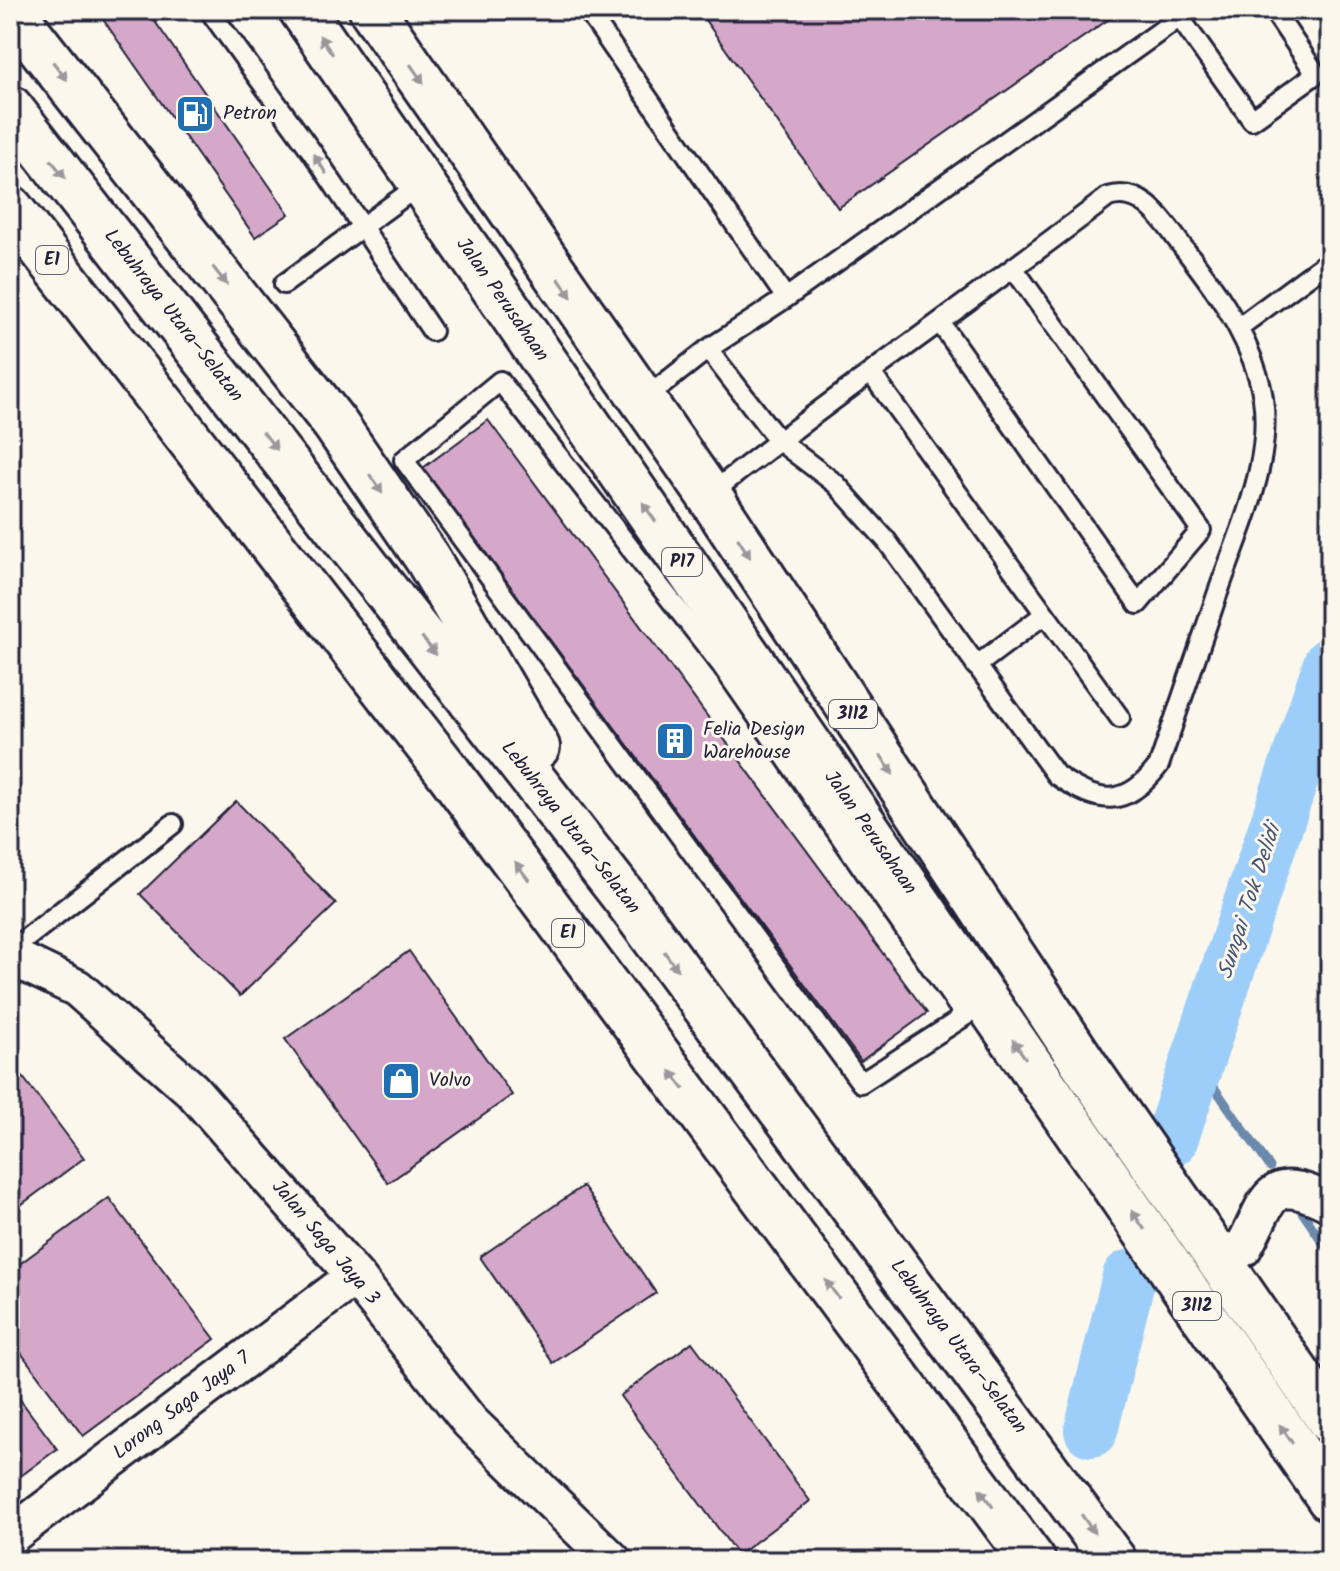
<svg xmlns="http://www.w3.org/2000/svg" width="1340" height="1571" viewBox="0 0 1340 1571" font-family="Kalam,sans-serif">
<rect width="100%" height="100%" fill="#fbf7ec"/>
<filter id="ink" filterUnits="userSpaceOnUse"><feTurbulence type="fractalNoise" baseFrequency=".0125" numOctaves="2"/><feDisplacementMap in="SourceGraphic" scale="16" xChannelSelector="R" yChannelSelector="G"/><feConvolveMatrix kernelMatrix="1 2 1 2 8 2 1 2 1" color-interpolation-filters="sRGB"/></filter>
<g filter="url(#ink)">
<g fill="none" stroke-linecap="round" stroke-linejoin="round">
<path stroke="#6b89ad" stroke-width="9" d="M1195,1060L1270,1167
M1300,1209L1330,1253"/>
<path stroke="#9ccef9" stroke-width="54" d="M1171,1140L1330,664
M1091,1430L1129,1277"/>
</g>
<path fill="#d5a8c9" stroke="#22223b" stroke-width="2" d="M107,10H147L289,214L255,237L100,15Z
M698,10H1122L838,208Z
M488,420L927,1013L861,1061L423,468Z
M236,801L336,904L240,996L140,894Z
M409,951L512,1095L388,1183L285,1039Z
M10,1060L84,1158L10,1213Z
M583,1186L656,1293L553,1363L480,1257Z
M109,1198L215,1339L83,1436L10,1338V1271Z
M692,1342L810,1501L738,1555L620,1396Z
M10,1386L57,1449L10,1484Z"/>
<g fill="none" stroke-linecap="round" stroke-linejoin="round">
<g stroke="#22223b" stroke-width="24">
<path id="lane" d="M209,10L312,152L432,331
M587,10L786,298
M1180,18L1252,120L1316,74L1273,10
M284,284L422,183
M941,324L1138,604L1201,530L1014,269
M1238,328L1330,260
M708,349L778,440L836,484L886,540L1056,775C1098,805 1126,809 1159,765C1178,709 1197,654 1216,598C1239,530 1281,449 1258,376C1244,328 1212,284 1182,246C1163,221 1143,186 1108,197C976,298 839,392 709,495
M871,373L1120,718
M500,381L722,666L965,1016L861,1083L404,460Z
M643,400L708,349L786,298L1190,10
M976,666L1045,614
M10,951L173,824"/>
</g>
<g stroke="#22223b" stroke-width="42">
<path id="street" d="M10,956L77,988L192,1090L355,1276L470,1422L613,1561
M1207,1243L1229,1253L1243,1248C1270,1202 1265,1170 1330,1203
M10,1536L355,1276"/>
</g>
<g stroke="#22223b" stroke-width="50">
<path id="primary" d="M302,10L1330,1499
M372,10L709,495L1088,1070L1330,1421"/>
</g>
<g stroke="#22223b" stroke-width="50">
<path id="highway" d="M11,10L335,424L427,558L537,747
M10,108L625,898L1114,1561
M10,208L449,773L1033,1561"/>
</g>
<use href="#lane" stroke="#fbf7ec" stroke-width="18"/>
<use href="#street" stroke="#fbf7ec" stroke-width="36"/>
<use href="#primary" stroke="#fbf7ec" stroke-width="44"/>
<use href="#highway" stroke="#fbf7ec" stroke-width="44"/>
</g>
<defs><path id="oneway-solid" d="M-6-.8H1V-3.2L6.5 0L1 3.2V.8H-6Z" transform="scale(2)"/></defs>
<g fill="#99979c">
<use href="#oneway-solid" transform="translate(326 45) rotate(-125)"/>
<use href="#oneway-solid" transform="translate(60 71) rotate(52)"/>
<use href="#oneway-solid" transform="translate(417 74) rotate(55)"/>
<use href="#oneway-solid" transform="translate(320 164) rotate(-123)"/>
<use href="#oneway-solid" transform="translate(58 169) rotate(52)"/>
<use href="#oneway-solid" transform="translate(220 276) rotate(52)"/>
<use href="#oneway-solid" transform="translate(565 288) rotate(55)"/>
<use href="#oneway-solid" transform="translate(270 441) rotate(52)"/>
<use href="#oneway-solid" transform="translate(376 484) rotate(56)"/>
<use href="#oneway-solid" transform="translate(649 512) rotate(-125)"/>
<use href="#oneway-solid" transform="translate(744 548) rotate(57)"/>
<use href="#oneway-solid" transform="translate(429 646) rotate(52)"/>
<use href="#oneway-solid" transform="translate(887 765) rotate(57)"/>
<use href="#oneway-solid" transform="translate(522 871) rotate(-127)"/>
<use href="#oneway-solid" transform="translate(671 961) rotate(54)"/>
<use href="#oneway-solid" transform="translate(1019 1049) rotate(-125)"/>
<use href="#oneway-solid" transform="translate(677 1080) rotate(-127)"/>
<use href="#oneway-solid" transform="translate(1138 1220) rotate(-125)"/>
<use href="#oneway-solid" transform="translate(832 1289) rotate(-126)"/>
<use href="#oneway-solid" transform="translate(1286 1434) rotate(-125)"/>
<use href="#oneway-solid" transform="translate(986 1498) rotate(-127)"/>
<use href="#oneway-solid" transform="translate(1088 1524) rotate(55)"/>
</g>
</g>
<defs>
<g id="fuel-square" transform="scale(2)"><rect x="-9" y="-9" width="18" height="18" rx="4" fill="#1f6fb2" stroke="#fbf7ec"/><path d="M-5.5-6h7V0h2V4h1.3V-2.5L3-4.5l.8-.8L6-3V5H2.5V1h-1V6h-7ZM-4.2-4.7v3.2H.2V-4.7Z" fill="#fff"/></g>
<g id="building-square" transform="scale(2)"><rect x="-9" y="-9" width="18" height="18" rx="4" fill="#1f6fb2" stroke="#fbf7ec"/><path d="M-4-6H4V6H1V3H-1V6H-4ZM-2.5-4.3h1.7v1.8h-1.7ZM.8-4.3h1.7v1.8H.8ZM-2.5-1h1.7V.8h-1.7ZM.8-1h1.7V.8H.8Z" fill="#fff"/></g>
<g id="shop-square" transform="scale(2)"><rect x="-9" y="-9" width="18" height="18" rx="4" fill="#1f6fb2" stroke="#fbf7ec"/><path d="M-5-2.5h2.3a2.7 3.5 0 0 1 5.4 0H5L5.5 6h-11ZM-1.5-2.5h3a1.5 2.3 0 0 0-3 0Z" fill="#fff"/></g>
</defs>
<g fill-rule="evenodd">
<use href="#fuel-square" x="195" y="114"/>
<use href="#building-square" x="675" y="741"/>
<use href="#shop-square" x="401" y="1081"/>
</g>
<g text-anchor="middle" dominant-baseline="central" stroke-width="6" stroke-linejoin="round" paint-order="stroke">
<g fill="#fbf7ec" stroke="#636270" stroke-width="2">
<rect x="36" y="246" width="32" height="28" rx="6"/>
<rect x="662" y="548" width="40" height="28" rx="6"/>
<rect x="829" y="700" width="48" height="28" rx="6"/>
<rect x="552" y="919" width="32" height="28" rx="6"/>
<rect x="1173" y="1292" width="48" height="28" rx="6"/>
</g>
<g font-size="18" font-weight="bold" fill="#22223b">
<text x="52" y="260">E1</text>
<text x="682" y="562">P17</text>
<text x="853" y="714">3112</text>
<text x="568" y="933">E1</text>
<text x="1197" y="1306">3112</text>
</g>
<g font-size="20" fill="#22223b" stroke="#fbf7ec" text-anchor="start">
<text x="223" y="114">Petron</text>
<text x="703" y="730">Felia Design<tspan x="703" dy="23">Warehouse</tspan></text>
<text x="429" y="1081">Volvo</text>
</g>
<g font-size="20" fill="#22223b" stroke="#fbf7ec">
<text transform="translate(502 300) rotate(55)">Jalan Perusahaan</text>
<text transform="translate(173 316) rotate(52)">Lebuhraya Utara–Selatan</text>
<text transform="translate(570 828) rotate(52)">Lebuhraya Utara–Selatan</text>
<text transform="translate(870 833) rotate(55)">Jalan Perusahaan</text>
<text transform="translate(325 1243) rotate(50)">Jalan Saga Jaya 3</text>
<text transform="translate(958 1347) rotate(53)">Lebuhraya Utara–Selatan</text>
<text transform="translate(182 1406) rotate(-37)">Lorong Saga Jaya 7</text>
</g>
<g font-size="22" font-style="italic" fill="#475674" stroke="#fbf7ec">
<text transform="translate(1250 902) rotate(-72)">Sungai Tok Delidi</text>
</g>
</g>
<rect width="1340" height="1571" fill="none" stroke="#fbf7ec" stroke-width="40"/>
<rect x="20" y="20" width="1300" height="1531" fill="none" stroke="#22223b" stroke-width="3" filter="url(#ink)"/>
</svg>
